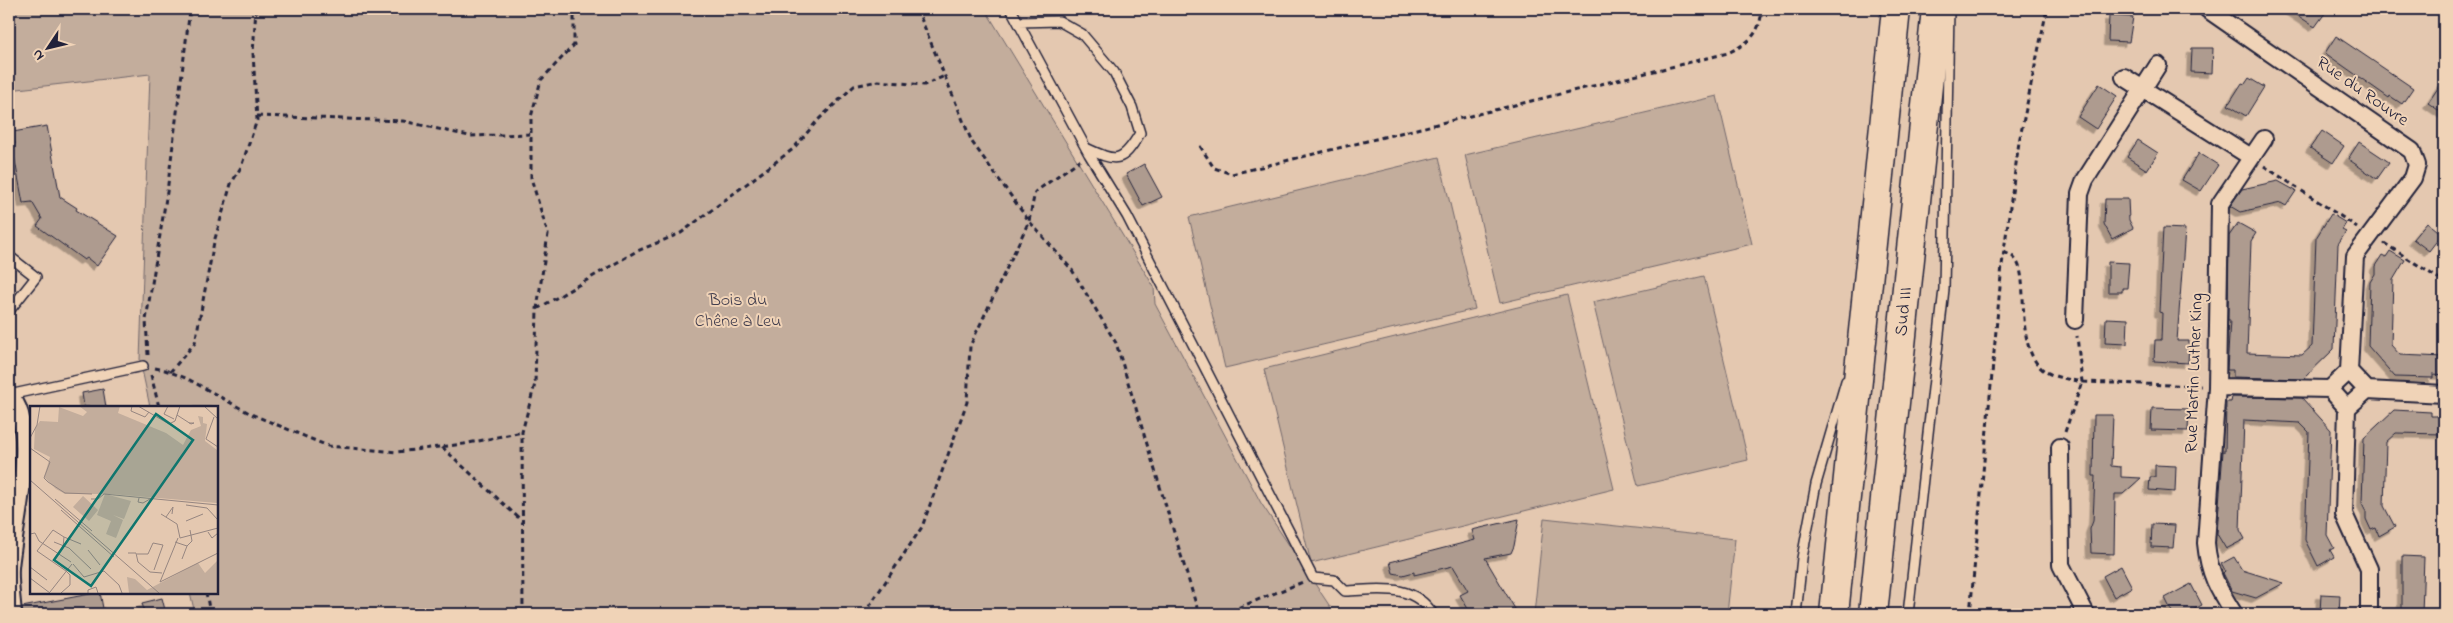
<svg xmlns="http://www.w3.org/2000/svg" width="2453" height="623" viewBox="0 0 2453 623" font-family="'Indie Flower',sans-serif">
<defs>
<filter id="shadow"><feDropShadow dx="-4.5" dy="4.5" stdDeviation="0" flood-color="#0004"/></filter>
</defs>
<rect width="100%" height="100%" fill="#e4c8b0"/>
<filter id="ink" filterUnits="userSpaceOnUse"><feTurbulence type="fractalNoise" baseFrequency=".02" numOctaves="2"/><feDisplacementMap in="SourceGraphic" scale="10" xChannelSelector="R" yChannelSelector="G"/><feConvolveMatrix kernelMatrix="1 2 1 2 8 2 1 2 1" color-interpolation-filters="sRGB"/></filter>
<g filter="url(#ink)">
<path fill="#c3ad9c" stroke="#72686c" d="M9,9H985L1154,287L1155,304L1261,503L1335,614H195L190,592H216V407H150L140,360L150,74L9,90Z
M1717,96L1752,244L1500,303L1465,155Z
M1439,157L1475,309L1225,368L1189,217Z
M1704,276L1748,460L1638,486L1593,302Z
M1567,295L1614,489L1311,563L1264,369Z
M1544,518L1735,539L1727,614H1534Z"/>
<path fill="#ae9b8f" stroke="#22223b" filter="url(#shadow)" d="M2288,9H2328L2315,27Z
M2109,16L2133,17L2129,42L2108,41Z
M2336,36L2413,88L2402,104L2390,96L2389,98L2325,53Z
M2192,48H2213L2212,73L2191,72Z
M2249,78L2264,87L2246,116L2228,105L2242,83L2245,84Z
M2444,79V114L2428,103Z
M2099,84L2117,96L2096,129L2078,117Z
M47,126L60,197L77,208L76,210L118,236L97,266L87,258L84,260L37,226L42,219L32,202L23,203L12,145L15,144L13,132Z
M2322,131L2344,146L2333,163L2310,148Z
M2138,140L2158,153L2147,170L2127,157Z
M2359,142L2389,162L2377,179L2348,159Z
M2199,153L2218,165L2201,191L2182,180Z
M1144,164L1162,197L1143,206L1126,174Z
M2278,181L2296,191L2286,206L2281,203L2240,212L2230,206L2242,189Z
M2105,199H2128L2129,220L2133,228L2112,239L2104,224Z
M2331,214L2346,223L2342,230L2346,232L2338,244L2334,349L2303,379L2233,377V370H2227L2230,320H2228L2229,236L2238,223L2256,233L2251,241L2247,353L2302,355L2312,346L2316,238Z
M2427,222L2442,234L2429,251L2413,239Z
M2163,228L2185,229L2177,341H2189L2188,363L2154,361L2155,340H2161L2162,313L2159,312Z
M2390,251L2405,260L2393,280L2391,345L2400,355L2444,357V375L2433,374V378L2395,377L2368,346L2370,282L2375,274V266L2382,255L2386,257Z
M2108,262L2129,263L2127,288H2122V292H2108Z
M2106,318L2128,319L2127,344L2105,343Z
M103,389L106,407H84L82,393Z
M2232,397L2302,398L2331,430L2327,535L2334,548L2330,550L2334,557L2318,566L2305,540L2309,432L2300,423L2244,420L2240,530L2245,539L2226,549L2217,534L2218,519L2223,451H2225L2226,402H2231Z
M2152,408L2189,409L2188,431L2151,430Z
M2394,410L2431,412V416H2444V434L2396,433L2386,442L2384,506L2395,527L2379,536L2376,528L2371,530L2366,519V511L2362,503L2364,438Z
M2094,415H2113L2111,466L2121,467V477L2141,478L2123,494H2115L2114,554L2091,553L2090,529L2093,521L2095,476H2093Z
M2155,465L2176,466L2175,492L2149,490L2150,477H2155Z
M1519,519L1514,546L1511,553L1485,558L1518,614H1471L1460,595L1468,591L1453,566L1414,575V572L1403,575L1393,573L1390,562L1475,540L1472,530Z
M2152,524L2175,525L2173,548L2151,547Z
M2402,556L2424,557L2422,614L2402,613Z
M2234,557L2242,570L2284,583L2256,598L2232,591L2223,573L2225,571L2221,564Z
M2121,566L2132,587L2114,597L2103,576Z
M2191,584L2202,605L2185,614H2173L2165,598Z
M100,592L104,614H23L22,607Z
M2321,594L2340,595L2339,614H2320Z
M162,598L166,614H145L142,603Z"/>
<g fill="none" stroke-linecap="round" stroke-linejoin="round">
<g stroke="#22223b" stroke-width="12">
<path id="service" d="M1011,9L1089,154L1127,216L1313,578L1334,580L1345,591C1379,590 1412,582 1433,614
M1019,22L1059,21L1082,34L1114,72L1132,107L1140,133C1122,164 1116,162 1086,148
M9,256L36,277L9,311
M9,395L143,366
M1796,614L1802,558L1816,484L1846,381
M1908,614L1944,289L1949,9"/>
</g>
<g stroke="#22223b" stroke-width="20">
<path id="minor" d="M2207,9L2412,151L2417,165L2413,178L2355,256L2349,371
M2124,77L2251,157
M2075,320L2080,194L2085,180L2158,65
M2349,371L2367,390L2347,408L2330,389Z
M2217,387L2330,389
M2367,390L2444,394
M9,395C41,424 13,528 10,568C9,583 12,599 13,614
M2347,408L2344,514L2369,569V614
M2060,447L2061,565L2086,614
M2234,614C2218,589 2209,574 2206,543L2217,387L2220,204L2264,139"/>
</g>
<g stroke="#22223b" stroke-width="31">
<g id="trunk">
<path d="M1834,614L1896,9"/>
<path id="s1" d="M1873,614L1936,9"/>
</g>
</g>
<path stroke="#22223b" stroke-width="3" stroke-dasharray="5 4" stroke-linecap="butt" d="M917,9L972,142L1029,221L1072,270L1116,343L1199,614
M257,116L403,121L469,136L531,134
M1200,146L1214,168L1232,174L1728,53C1749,43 1760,34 1762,9
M2264,166L2357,227
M2384,243L2444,282
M2004,252C2007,254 2012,255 2014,258C2032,275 2012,342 2042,369C2053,378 2069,379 2082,382L2077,336
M537,309L635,252L681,233L793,149L818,120L854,86L878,81L924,85L945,76
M148,355L146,320L167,192L190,9
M155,368L165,370L188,379L251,414L328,446L397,452L464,444L522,432
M170,372L195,343L214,242L231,184L241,167L257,120L253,53L256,9
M151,375L159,407
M2065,432L2082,382L2201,386
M442,447L522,521
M206,592L210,614
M523,614L522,432L535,384L537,309L548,234L531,178V117L541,80L574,45V9
M864,614L922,527L967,402L970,346L1029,221L1035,192L1080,160
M1222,614L1303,582
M1970,614L2002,265L2019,142L2047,9"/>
<use href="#service" stroke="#f0d3b7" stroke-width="9"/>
<use href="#minor" stroke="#f0d3b7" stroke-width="16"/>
<use href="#trunk" stroke="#f0d3b7" stroke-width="28"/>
</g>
</g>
<g text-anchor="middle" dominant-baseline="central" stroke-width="4" stroke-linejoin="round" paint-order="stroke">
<g font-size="18" fill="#22223b" stroke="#f0d3b7">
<text transform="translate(2362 92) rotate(35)">Rue du Rouvre</text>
<text stroke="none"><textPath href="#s1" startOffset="304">Sud III</textPath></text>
<text transform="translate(2195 373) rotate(-88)">Rue Martin Luther King</text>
</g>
<g font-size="18" fill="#423e4e" stroke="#f0d3b7">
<text x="738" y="301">Bois du<tspan x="738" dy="21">Chêne à Leu</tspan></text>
</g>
</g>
<g transform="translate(30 406)">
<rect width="188" height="188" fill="#e4c8b0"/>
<path d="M49,0H90L88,7L136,27L153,39L161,24L171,20L168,10L173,11V17L177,18L175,35L187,44V97L81,88H35L26,83L14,71L20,51L4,43L5,22L10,15L28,16L29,1L53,10L57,6ZM75,88L101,95L94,113L83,109L93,114L86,132L76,128L81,115L67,109ZM53,90L68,104L59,115L43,101ZM187,155V187H99L97,171L105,173L117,184L168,157L175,167Z" fill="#c3ad9c"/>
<path fill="none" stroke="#968681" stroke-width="1" d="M102,0L101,5L115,11L119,6M108,0L139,18L145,15L150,0M138,0L134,8L144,13M174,0L188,13M147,9L161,18L164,17H159M184,11L176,33L188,41M0,32L7,19L10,0M0,42L20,56L14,72L18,76L35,87L62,88M0,74L129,187M109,92L108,96L113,97L120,93M25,93L62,125M61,93H68L74,88L188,99M156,99L177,102L188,114M31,104L84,151M131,108L147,118L150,132L188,122M136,111L143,101L142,108M156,115L173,108M178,126L182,132L188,127M0,128L5,127L9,135L41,156M34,131L51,138M148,132L130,176L188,147M24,136L39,142L61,163M145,136L157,140L152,153M157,140L162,135L160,124M33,141L34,131L23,124L7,145L36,165M58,144L70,159M98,147H106L108,156L120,166L132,167M107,148H118L123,137L133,139L124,164M43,158L54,171L74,165L89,179L92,187M0,161L17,174M0,172L20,187M20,186L42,158M31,187L40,179V169L36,165M58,187V184L66,181L68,187"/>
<path fill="#0f766e" fill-opacity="0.15" stroke="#0f766e" stroke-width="2.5" d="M126,8L163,34L61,180L24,154Z"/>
<rect width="188" height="188" fill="none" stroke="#22223b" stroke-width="2.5"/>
</g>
<rect width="2453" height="623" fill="none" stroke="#f0d3b7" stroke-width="30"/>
<rect x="15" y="15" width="2423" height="593" fill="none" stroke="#22223b" stroke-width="2" filter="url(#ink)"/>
<g transform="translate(48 48) rotate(235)" stroke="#f0d3b7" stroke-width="4" paint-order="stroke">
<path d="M0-4L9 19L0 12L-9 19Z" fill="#22223b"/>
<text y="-8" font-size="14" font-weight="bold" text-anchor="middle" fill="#22223b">N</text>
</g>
</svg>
